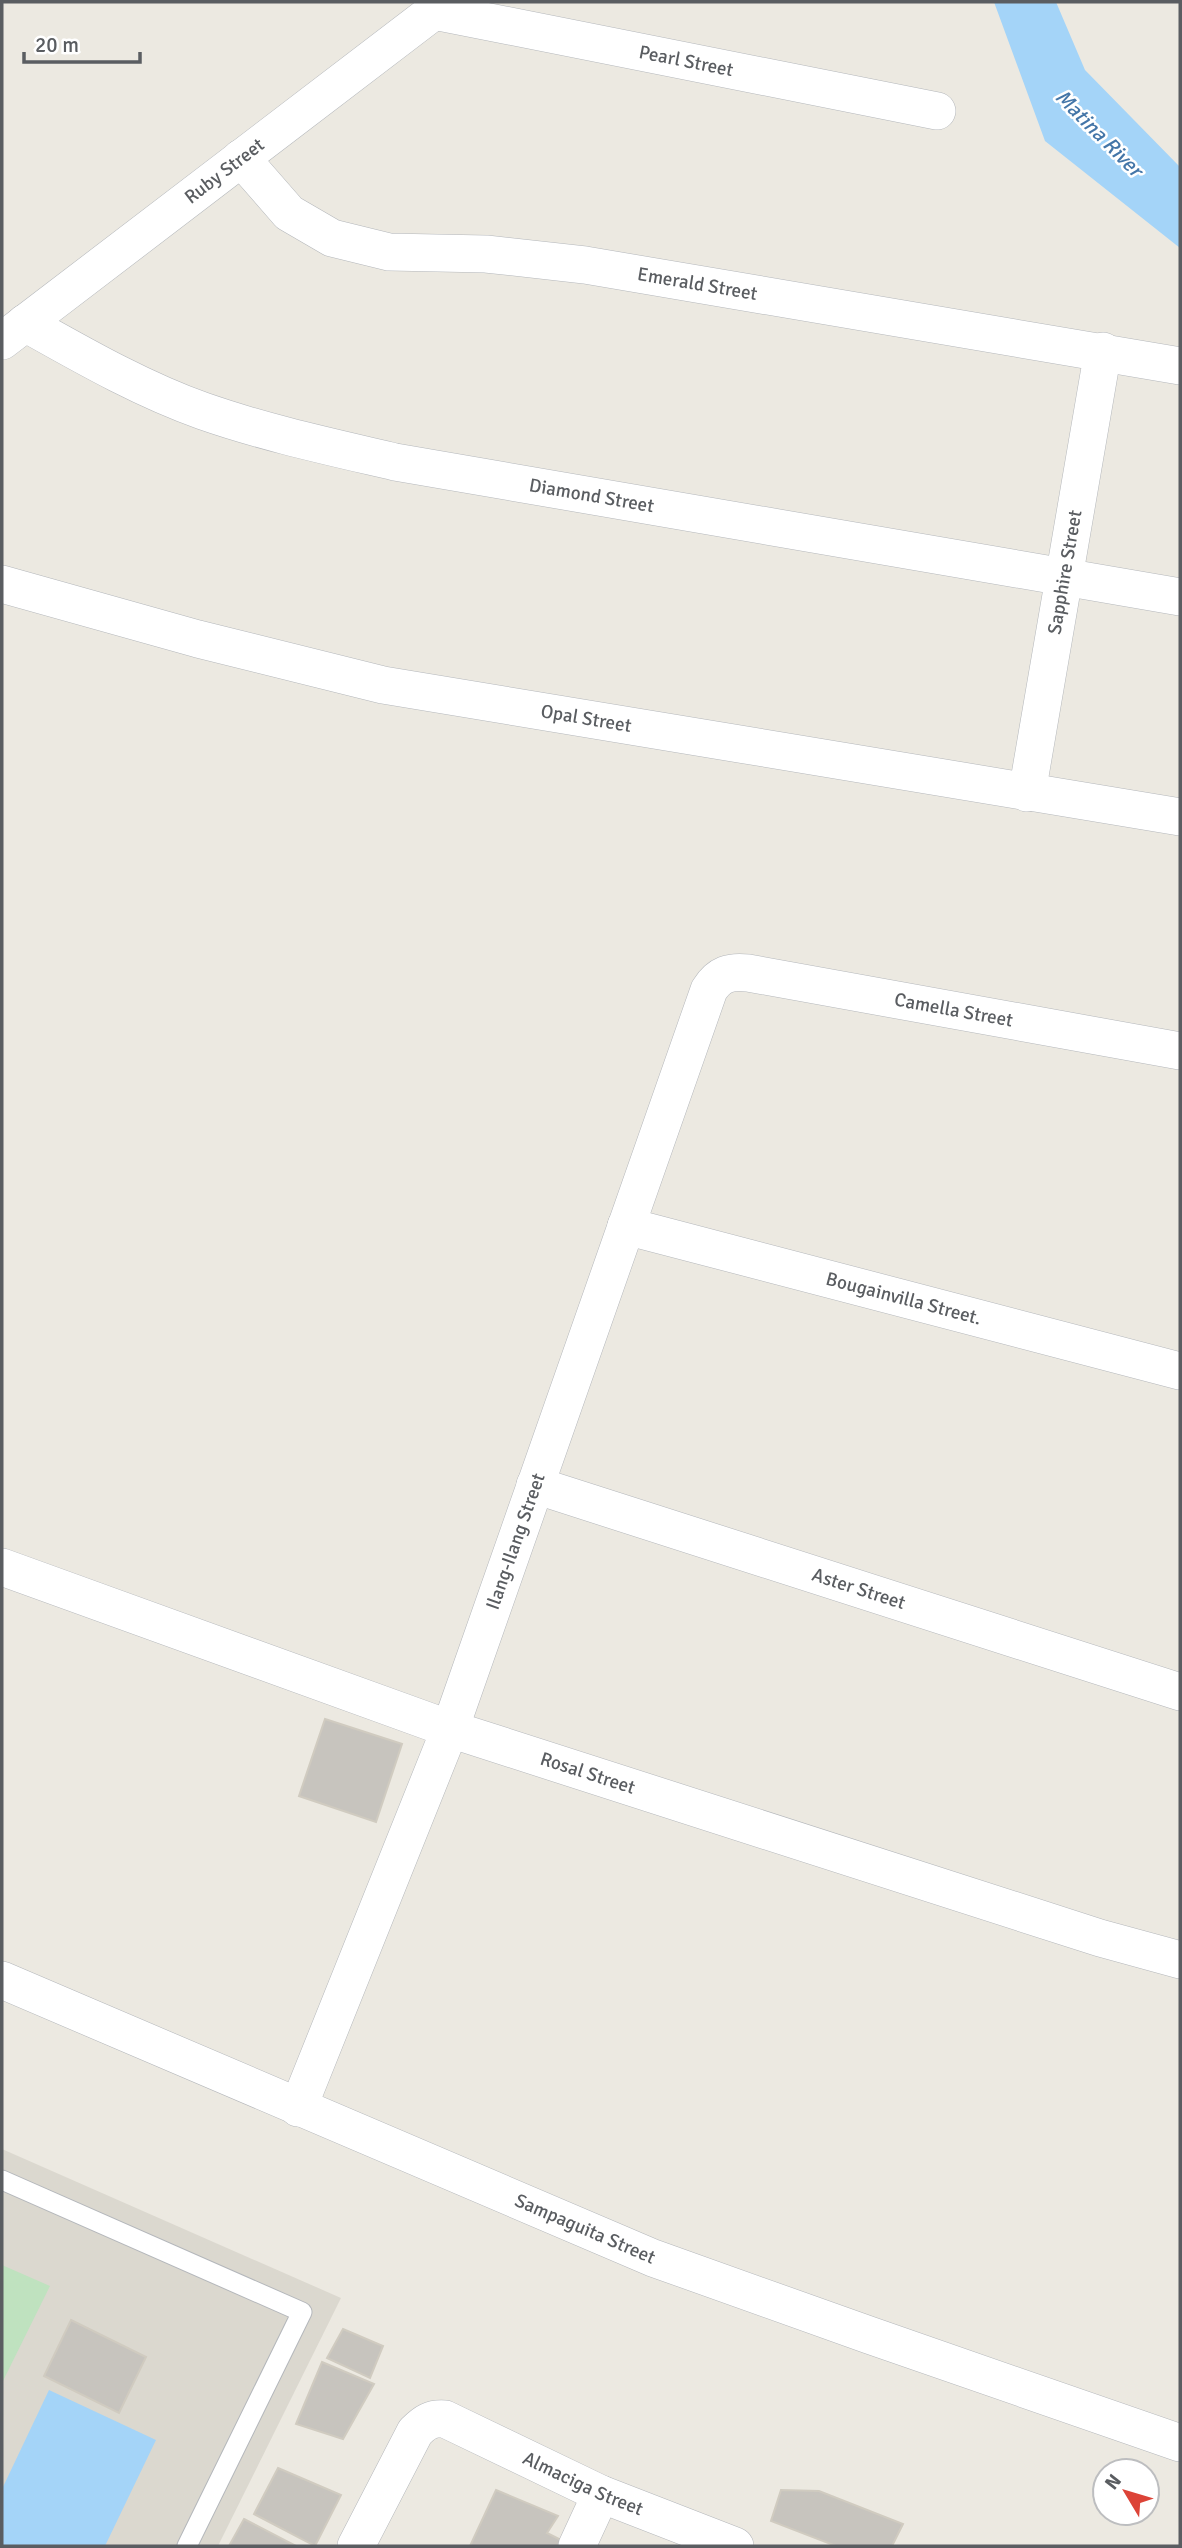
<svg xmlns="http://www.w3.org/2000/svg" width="1182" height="2548" viewBox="0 0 1182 2548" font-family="Signika,sans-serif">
<rect width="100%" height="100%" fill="#ece9e1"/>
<path fill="#dbd8cf" d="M2,2149L341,2298L218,2546H2Z"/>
<path fill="#bfe2bf" d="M2,2265L50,2286L2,2383Z"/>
<path fill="#a4d4f8" d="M994,2H1056L1085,70L1180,167V248L1045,141Z
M49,2390L156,2440L105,2546H2V2489Z"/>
<path fill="#c7c4be" stroke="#d0cbc0" stroke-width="2" d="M325,1719L402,1744L376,1822L299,1796Z
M71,2320L146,2357L119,2413L44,2376Z
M343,2329L383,2346L370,2378L327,2358Z
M322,2362L374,2384L343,2439L296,2424Z
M278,2468L341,2495L315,2546L254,2514Z
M496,2490L558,2516L547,2533L561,2540L558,2546H470Z
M781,2490L819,2491L903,2524L892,2546H836L771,2521Z
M244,2519L296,2546H229Z"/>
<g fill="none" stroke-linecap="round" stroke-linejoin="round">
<g stroke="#b4b7bb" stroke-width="21">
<path id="service" d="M2,2180L302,2312L187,2546"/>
</g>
<g stroke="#b4b7bb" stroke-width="38">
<g id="minor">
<path id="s1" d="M434,11L937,111"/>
<path id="s2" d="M241,158L289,213L332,238L389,252L486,254L585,265L1180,366"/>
<path id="s3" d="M25,323C82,355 141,389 203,411C266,433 331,447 395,462L1180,597"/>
<path id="s4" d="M2,341L446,2"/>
<path id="s5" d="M2,584L198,639L383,685L1180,817"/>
<path id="s6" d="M1027,793L1103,351"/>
<path id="s7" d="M626,1226L1180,1371"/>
<path id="s8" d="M535,1485L1180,1692"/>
<path id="s9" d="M2,1567L450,1729L1100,1938L1180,1960"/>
<path id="s10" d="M2,1980L653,2258L869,2335L1180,2443"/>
<path id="s11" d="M298,2108L450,1729L709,990C719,974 730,971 748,973L1180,1051"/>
<path id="s12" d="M356,2546L415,2432C425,2422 431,2418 445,2419L601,2494L735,2546"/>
<path d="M577,2546L601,2494"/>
</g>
</g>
<use href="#service" stroke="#fff" stroke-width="19"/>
<use href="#minor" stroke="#fff" stroke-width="37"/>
</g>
<g text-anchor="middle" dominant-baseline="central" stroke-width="5" stroke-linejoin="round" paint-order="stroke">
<g font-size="19" fill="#5a5d61" stroke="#fff">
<text stroke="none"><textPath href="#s1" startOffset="257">Pearl Street</textPath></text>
<text stroke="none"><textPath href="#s4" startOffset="280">Ruby Street</textPath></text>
<text stroke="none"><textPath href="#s2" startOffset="492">Emerald Street</textPath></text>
<text stroke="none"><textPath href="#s3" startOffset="597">Diamond Street</textPath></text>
<text stroke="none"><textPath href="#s6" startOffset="224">Sapphire Street</textPath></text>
<text stroke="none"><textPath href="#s5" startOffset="600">Opal Street</textPath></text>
<text stroke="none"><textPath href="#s11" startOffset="1446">Camella Street</textPath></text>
<text stroke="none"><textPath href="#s7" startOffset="287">Bougainvilla Street.</textPath></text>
<text stroke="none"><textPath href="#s11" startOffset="607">Ilang-Ilang Street</textPath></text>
<text stroke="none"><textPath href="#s8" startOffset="340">Aster Street</textPath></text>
<text stroke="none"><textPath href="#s9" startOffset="621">Rosal Street</textPath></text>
<text stroke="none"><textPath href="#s10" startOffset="634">Sampaguita Street</textPath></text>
<text stroke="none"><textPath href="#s12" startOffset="315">Almaciga Street</textPath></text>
</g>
<g font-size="21" font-style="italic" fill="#4476a8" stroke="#fff">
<text transform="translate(1099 133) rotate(45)">Matina River</text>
</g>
</g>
<rect width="1182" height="2548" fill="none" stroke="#5a5d61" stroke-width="7"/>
<g transform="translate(1126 2492) rotate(308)"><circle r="33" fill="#ffffff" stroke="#bdbec0" stroke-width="2"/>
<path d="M0-5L12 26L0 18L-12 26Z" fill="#dc4337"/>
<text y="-10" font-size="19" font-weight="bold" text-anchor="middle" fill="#5a5d61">N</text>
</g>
<path d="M24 52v10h116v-10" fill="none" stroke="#5a5d61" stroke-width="3.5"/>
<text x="35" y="52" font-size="21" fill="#5a5d61" stroke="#ffffff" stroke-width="5" paint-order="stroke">20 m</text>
</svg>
